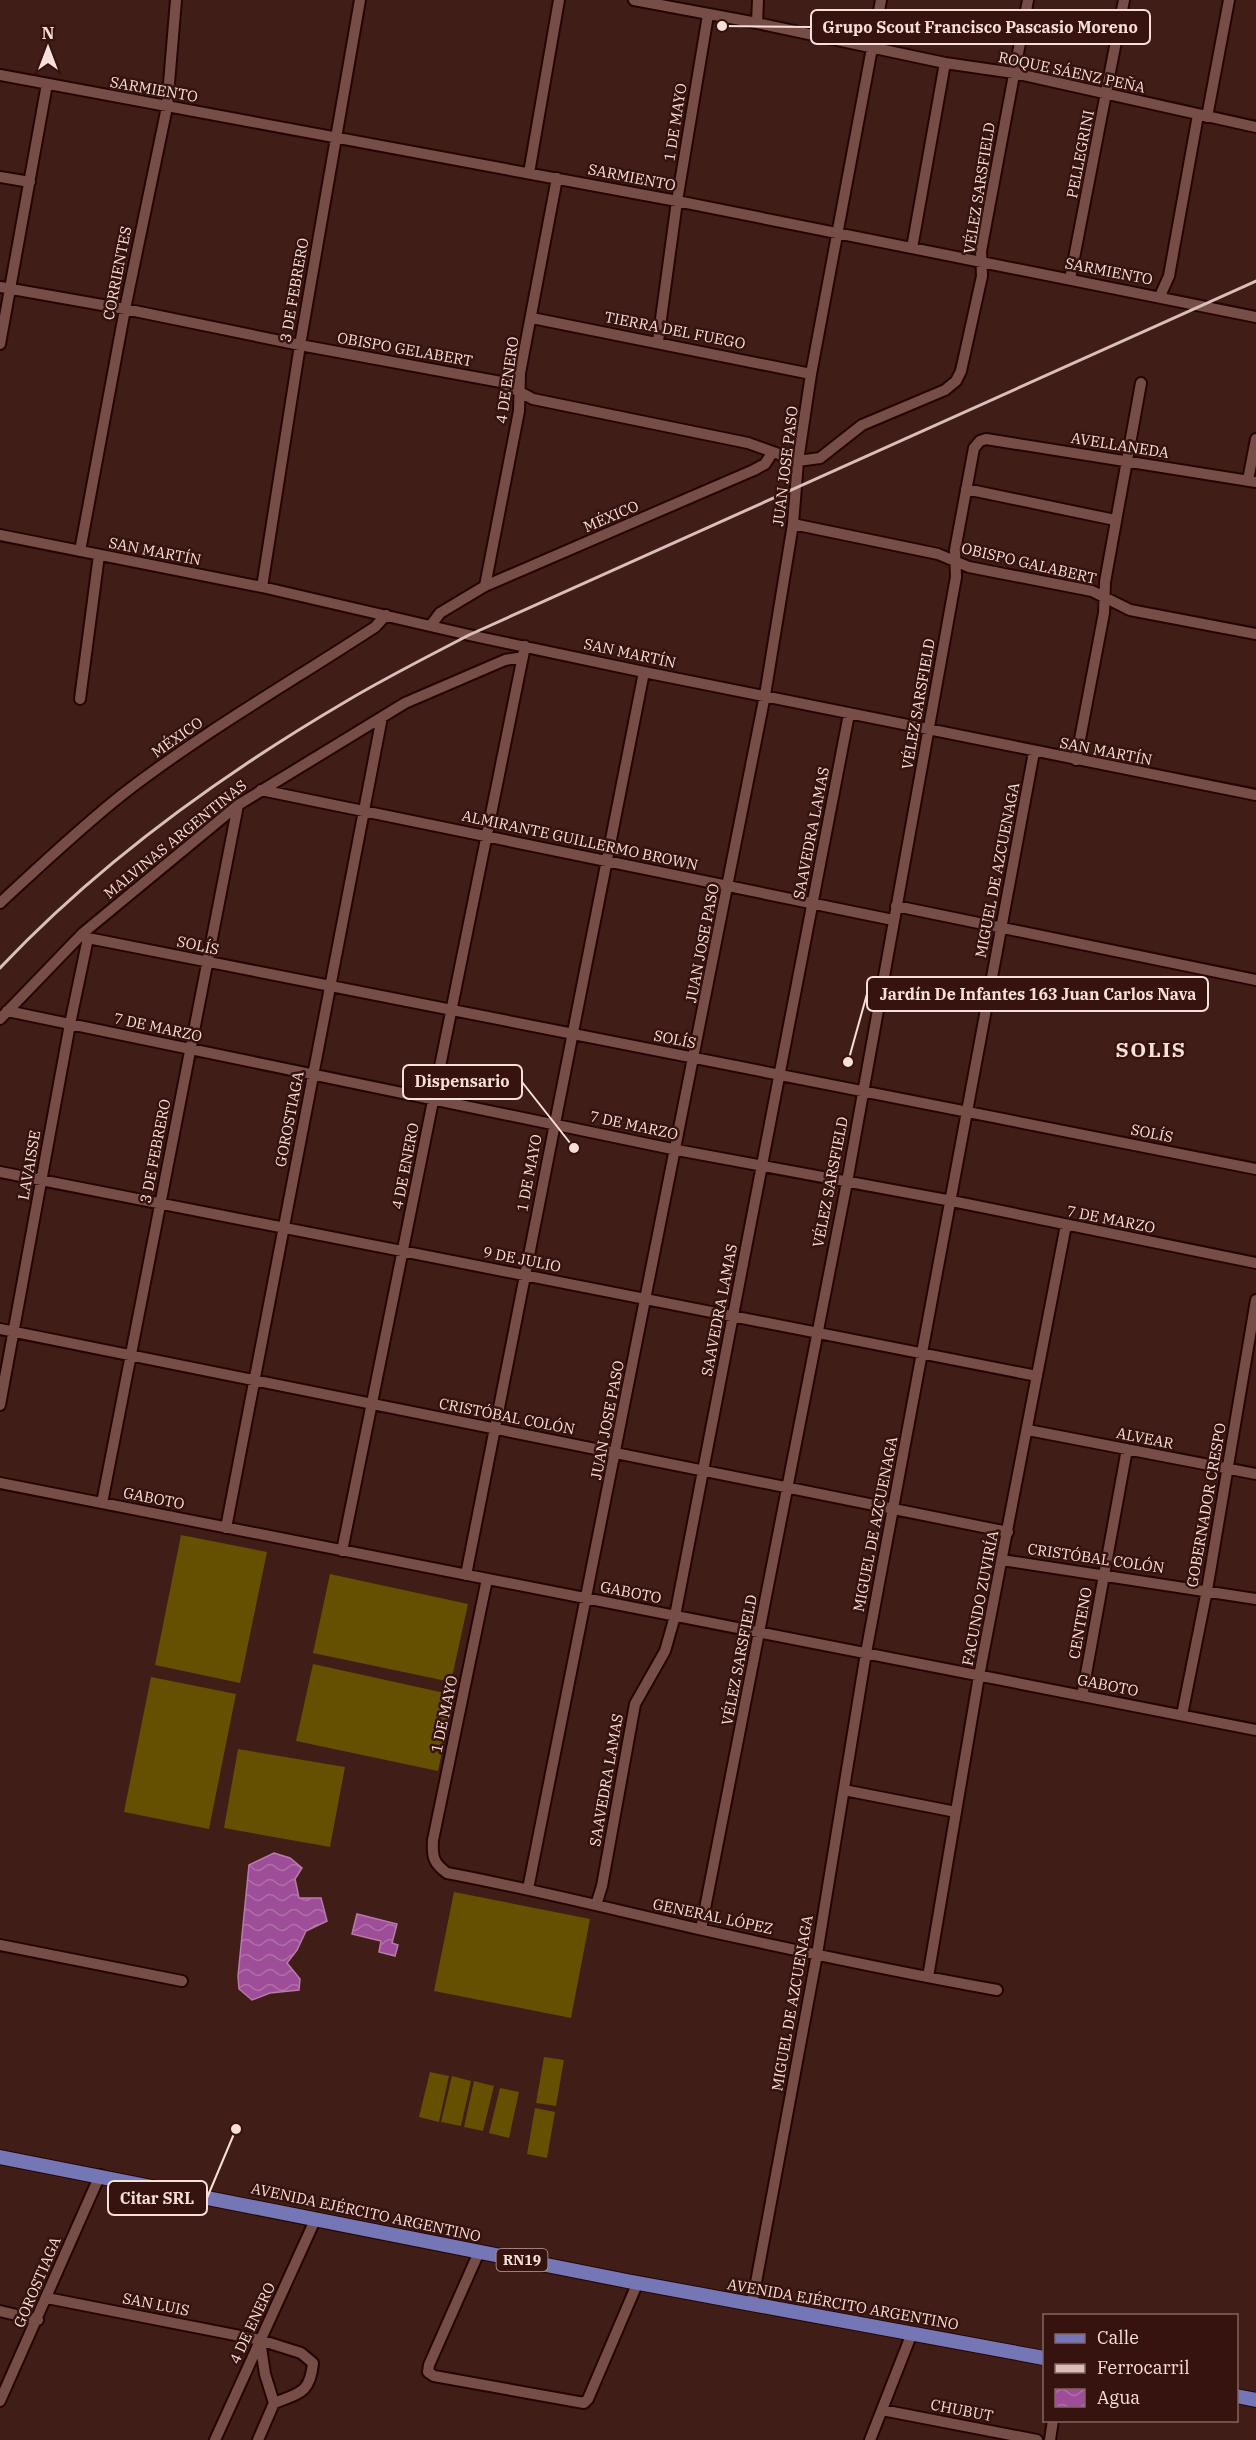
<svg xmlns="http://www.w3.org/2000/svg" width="1256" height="2440" viewBox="0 0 1256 2440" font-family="'IBM Plex Serif',serif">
<defs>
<pattern id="water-waves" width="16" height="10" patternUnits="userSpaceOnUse" patternTransform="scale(1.5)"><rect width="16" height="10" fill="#9e4e98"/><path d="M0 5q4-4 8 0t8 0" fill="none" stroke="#b16faa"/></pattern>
</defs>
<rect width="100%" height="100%" fill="#411d17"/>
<path fill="#654f00" d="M181,1535L267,1552L240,1683L155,1665Z
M330,1574L468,1604L451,1682L313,1653Z
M313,1664L454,1695L438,1771L296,1741Z
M151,1677L236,1694L209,1829L124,1812Z
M238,1749L345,1767L330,1847L224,1828Z
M454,1892L590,1919L571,2018L434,1991Z
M544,2057L564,2060L556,2106L536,2103Z
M430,2072L449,2076L439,2122L419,2117Z
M452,2076L471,2081L461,2126L441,2122Z
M474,2081L494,2086L483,2131L464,2127Z
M500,2088L519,2092L509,2138L489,2133Z
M535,2108L555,2112L547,2158L527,2154Z"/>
<path fill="url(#water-waves)" stroke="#b97aac" stroke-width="1.5" d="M274,1853L290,1858L302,1868L295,1879L299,1898H321L327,1921L306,1931L297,1950L287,1963L300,1979L299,1990L270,1993L252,2000L239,1989L238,1976L249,1865Z
M357,1914L397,1924L392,1943L398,1945L395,1956L379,1952L381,1941L352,1934Z"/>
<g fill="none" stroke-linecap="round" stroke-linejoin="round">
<g stroke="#250503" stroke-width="14">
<path id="minor" d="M634,0L757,23L945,63L1014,73L1256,127
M757,23L758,0
M0,75L677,201L1256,317
M1207,117L1229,0
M529,173L559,0
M0,177L30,182
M912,248L945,63
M1070,279L1124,0
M0,287L125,309L300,345L501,382L533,399L748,443L798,461L820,458L862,425L945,390L956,381L961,371L982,276L981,251L1028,0
M1160,296L1169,276L1198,115
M532,318L811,374
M658,341L677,201L708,15
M0,344L47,84
M1248,480L1256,439
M966,489L1115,520
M793,524L938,554L969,567L1092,591L1130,610L1256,634
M0,535L262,587L469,635L644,672L1256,795
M80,551L125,309L167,107L176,0
M485,586L519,411L520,373L557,178
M262,587L300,345L360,0
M431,625L440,613L485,586L754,470L765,464L772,453
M80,699L99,555
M1076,760L1104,613L1105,582L1141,383
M261,790L893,920
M0,903C40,866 80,828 123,794C203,732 291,682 375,627L386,615
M896,906L1256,980
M88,938L1256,1169
M7,1011L677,1150L952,1201L1256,1263
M0,1019L83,933L238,805L405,703L505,660L523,657
M0,1172L1037,1376
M0,1329L1008,1532
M0,1405L70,1024L88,938L83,933
M1028,1430L1256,1474
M0,1483L1256,1730
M102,1503L238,805
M226,1528L382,717
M342,1551L525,646
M1002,1560L1256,1599
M466,1575L644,672
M487,1579L433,1840C432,1856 433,1863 447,1873C532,1889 615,1910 699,1929C798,1951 897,1972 997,1990
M1082,1696L1127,1449
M1182,1715L1207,1590L1256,1300
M844,1790L956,1812
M528,1889L765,695L793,524L798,461L811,374L881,0
M596,1905L602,1886L635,1704L665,1651L675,1616L849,714
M701,1929L847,1182L956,577L955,550L974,448L980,441L986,439L1256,482
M0,1945L182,1981
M928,1977L979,1676L1066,1225
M479,2252L429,2365L428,2372L434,2376L584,2403L588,2399L638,2282
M47,2298L260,2340L301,2353L313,2363C310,2393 300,2393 274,2403
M752,2304L817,1954L866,1653L1034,752
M0,2311L38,2320
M0,2401L100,2175
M882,2410L1037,2440
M215,2440L316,2218
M258,2440L274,2403L265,2374L260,2341
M870,2440L912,2333
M1050,2440L1053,2420"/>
</g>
<g stroke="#250503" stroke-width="16">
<path id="major" d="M0,2157L627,2281L1044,2358
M1236,2396L1256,2400"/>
</g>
<use href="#minor" stroke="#774e47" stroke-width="10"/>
<use href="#major" stroke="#7576b5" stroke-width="14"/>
<path stroke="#d9beb9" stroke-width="3" d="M0,968C100,862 219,776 345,702C385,678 427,657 469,635L1256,281"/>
</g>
<g text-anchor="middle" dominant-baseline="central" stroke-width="5" stroke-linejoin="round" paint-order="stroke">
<rect fill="#36130e" stroke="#bea29d" stroke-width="1.5" x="496.5" y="2249" width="51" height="22" rx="4.5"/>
<g font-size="14" font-weight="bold" fill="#f8dfda">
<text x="522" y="2260">RN19</text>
</g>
<g font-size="15" fill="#f8dfda" stroke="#36130e">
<text transform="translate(1072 72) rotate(12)">ROQUE SÁENZ PEÑA</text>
<text transform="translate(154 89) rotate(10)">SARMIENTO</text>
<text transform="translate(675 122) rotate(-81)">1 DE MAYO</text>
<text transform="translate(1080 154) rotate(-79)">PELLEGRINI</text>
<text transform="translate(632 177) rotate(11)">SARMIENTO</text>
<text transform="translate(979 188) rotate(-81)">VÉLEZ SARSFIELD</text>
<text transform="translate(1109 271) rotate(11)">SARMIENTO</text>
<text transform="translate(117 273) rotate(-79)">CORRIENTES</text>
<text transform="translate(294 290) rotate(-80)">3 DE FEBRERO</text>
<text transform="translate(675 330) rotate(11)">TIERRA DEL FUEGO</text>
<text transform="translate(405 349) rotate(10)">OBISPO GELABERT</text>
<text transform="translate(507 380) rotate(-82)">4 DE ENERO</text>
<text transform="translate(1120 445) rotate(9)">AVELLANEDA</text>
<text transform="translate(785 466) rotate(-83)">JUAN JOSE PASO</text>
<text transform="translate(611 516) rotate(-23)">MÉXICO</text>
<text transform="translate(155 551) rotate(11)">SAN MARTÍN</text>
<text transform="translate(1029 563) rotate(13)">OBISPO GALABERT</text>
<text transform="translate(630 653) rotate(12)">SAN MARTÍN</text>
<text transform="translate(918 704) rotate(-80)">VÉLEZ SARSFIELD</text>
<text transform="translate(177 737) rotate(-35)">MÉXICO</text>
<text transform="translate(1106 751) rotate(11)">SAN MARTÍN</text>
<text transform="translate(811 833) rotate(-79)">SAAVEDRA LAMAS</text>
<text transform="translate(175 839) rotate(-39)">MALVINAS ARGENTINAS</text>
<text transform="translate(580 840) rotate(12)">ALMIRANTE GUILLERMO BROWN</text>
<text transform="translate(997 870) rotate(-79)">MIGUEL DE AZCUENAGA</text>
<text transform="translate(702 943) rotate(-79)">JUAN JOSE PASO</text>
<text transform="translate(198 945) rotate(12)">SOLÍS</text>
<text transform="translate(158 1027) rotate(12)">7 DE MARZO</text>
<text transform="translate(675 1039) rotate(11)">SOLÍS</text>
<text transform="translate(289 1119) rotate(-79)">GOROSTIAGA</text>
<text transform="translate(634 1125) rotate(12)">7 DE MARZO</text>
<text transform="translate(1152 1133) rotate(11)">SOLÍS</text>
<text transform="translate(155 1151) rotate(-79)">3 DE FEBRERO</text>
<text transform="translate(29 1165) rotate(-80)">LAVAISSE</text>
<text transform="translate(405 1166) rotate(-79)">4 DE ENERO</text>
<text transform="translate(529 1173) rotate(-79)">1 DE MAYO</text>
<text transform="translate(830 1182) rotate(-79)">VÉLEZ SARSFIELD</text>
<text transform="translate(1111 1219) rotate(11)">7 DE MARZO</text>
<text transform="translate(522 1259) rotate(11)">9 DE JULIO</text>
<text transform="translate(719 1310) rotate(-79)">SAAVEDRA LAMAS</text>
<text transform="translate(507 1416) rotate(11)">CRISTÓBAL COLÓN</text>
<text transform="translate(607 1420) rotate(-79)">JUAN JOSE PASO</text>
<text transform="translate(1145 1438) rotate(11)">ALVEAR</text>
<text transform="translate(154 1498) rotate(11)">GABOTO</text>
<text transform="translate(1206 1505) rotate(-80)">GOBERNADOR CRESPO</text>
<text transform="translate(875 1524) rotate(-79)">MIGUEL DE AZCUENAGA</text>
<text transform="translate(1096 1558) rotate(8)">CRISTÓBAL COLÓN</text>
<text transform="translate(631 1592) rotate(11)">GABOTO</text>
<text transform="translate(980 1598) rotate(-79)">FACUNDO ZUVIRÍA</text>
<text transform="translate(1080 1623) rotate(-80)">CENTENO</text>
<text transform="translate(739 1660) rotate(-79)">VÉLEZ SARSFIELD</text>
<text transform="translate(1108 1685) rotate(11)">GABOTO</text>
<text transform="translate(444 1714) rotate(-78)">1 DE MAYO</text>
<text transform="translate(606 1780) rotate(-80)">SAAVEDRA LAMAS</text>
<text transform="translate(713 1916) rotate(12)">GENERAL LÓPEZ</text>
<text transform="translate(792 2003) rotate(-80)">MIGUEL DE AZCUENAGA</text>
<text transform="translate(366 2212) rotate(12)">AVENIDA EJÉRCITO ARGENTINO</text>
<text transform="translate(37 2282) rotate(-67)">GOROSTIAGA</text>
<text transform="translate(156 2304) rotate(11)">SAN LUIS</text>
<text transform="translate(843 2304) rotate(10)">AVENIDA EJÉRCITO ARGENTINO</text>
<text transform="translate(252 2323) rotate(-65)">4 DE ENERO</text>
<text transform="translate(962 2410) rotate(11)">CHUBUT</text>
</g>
<g font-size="21" font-weight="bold" letter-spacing="1.5" fill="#f8dfda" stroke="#36130e">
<text x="1151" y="1049">SOLIS</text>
</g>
</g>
<path fill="none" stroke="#f8dfda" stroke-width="2" d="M722 26L811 27M848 1062L867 994M574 1148L522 1082M236 2129L207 2198"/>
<g fill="#f8dfda" stroke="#36130e" stroke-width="2">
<circle cx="722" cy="26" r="6"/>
<circle cx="848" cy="1062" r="6"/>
<circle cx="574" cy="1148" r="6"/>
<circle cx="236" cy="2129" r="6"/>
</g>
<g fill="#36130e" stroke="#f8dfda" stroke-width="2">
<rect x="811" y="10" width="339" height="34" rx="6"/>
<rect x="867" y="977" width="341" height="34" rx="6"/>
<rect x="403" y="1065" width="119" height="34" rx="6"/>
<rect x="108" y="2181" width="99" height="34" rx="6"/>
</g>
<g font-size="16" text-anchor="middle" font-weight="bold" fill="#f8dfda">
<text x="980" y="33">Grupo Scout Francisco Pascasio Moreno</text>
<text x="1038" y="1000">Jardín De Infantes 163 Juan Carlos Nava</text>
<text x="462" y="1087">Dispensario</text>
<text x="157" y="2204">Citar SRL</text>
</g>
<rect x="1043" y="2314" width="195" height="108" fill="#36130e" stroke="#846560" stroke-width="1.5"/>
<rect x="1055" y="2334" width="30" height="9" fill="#7576b5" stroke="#846560" stroke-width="1.5"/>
<text x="1097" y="2344" font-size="18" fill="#f8dfda">Calle</text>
<rect x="1055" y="2364" width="30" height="9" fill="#d9beb9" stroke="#846560" stroke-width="1.5"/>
<text x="1097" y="2374" font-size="18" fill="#f8dfda">Ferrocarril</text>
<rect x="1055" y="2389" width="30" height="18" fill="url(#water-waves)" stroke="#846560" stroke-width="1.5"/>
<text x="1097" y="2404" font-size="18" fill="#f8dfda">Agua</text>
<g transform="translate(48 48)" stroke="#36130e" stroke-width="4.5" paint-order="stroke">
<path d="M0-4.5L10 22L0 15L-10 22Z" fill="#f8dfda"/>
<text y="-9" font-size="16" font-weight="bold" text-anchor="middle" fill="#f8dfda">N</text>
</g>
</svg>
